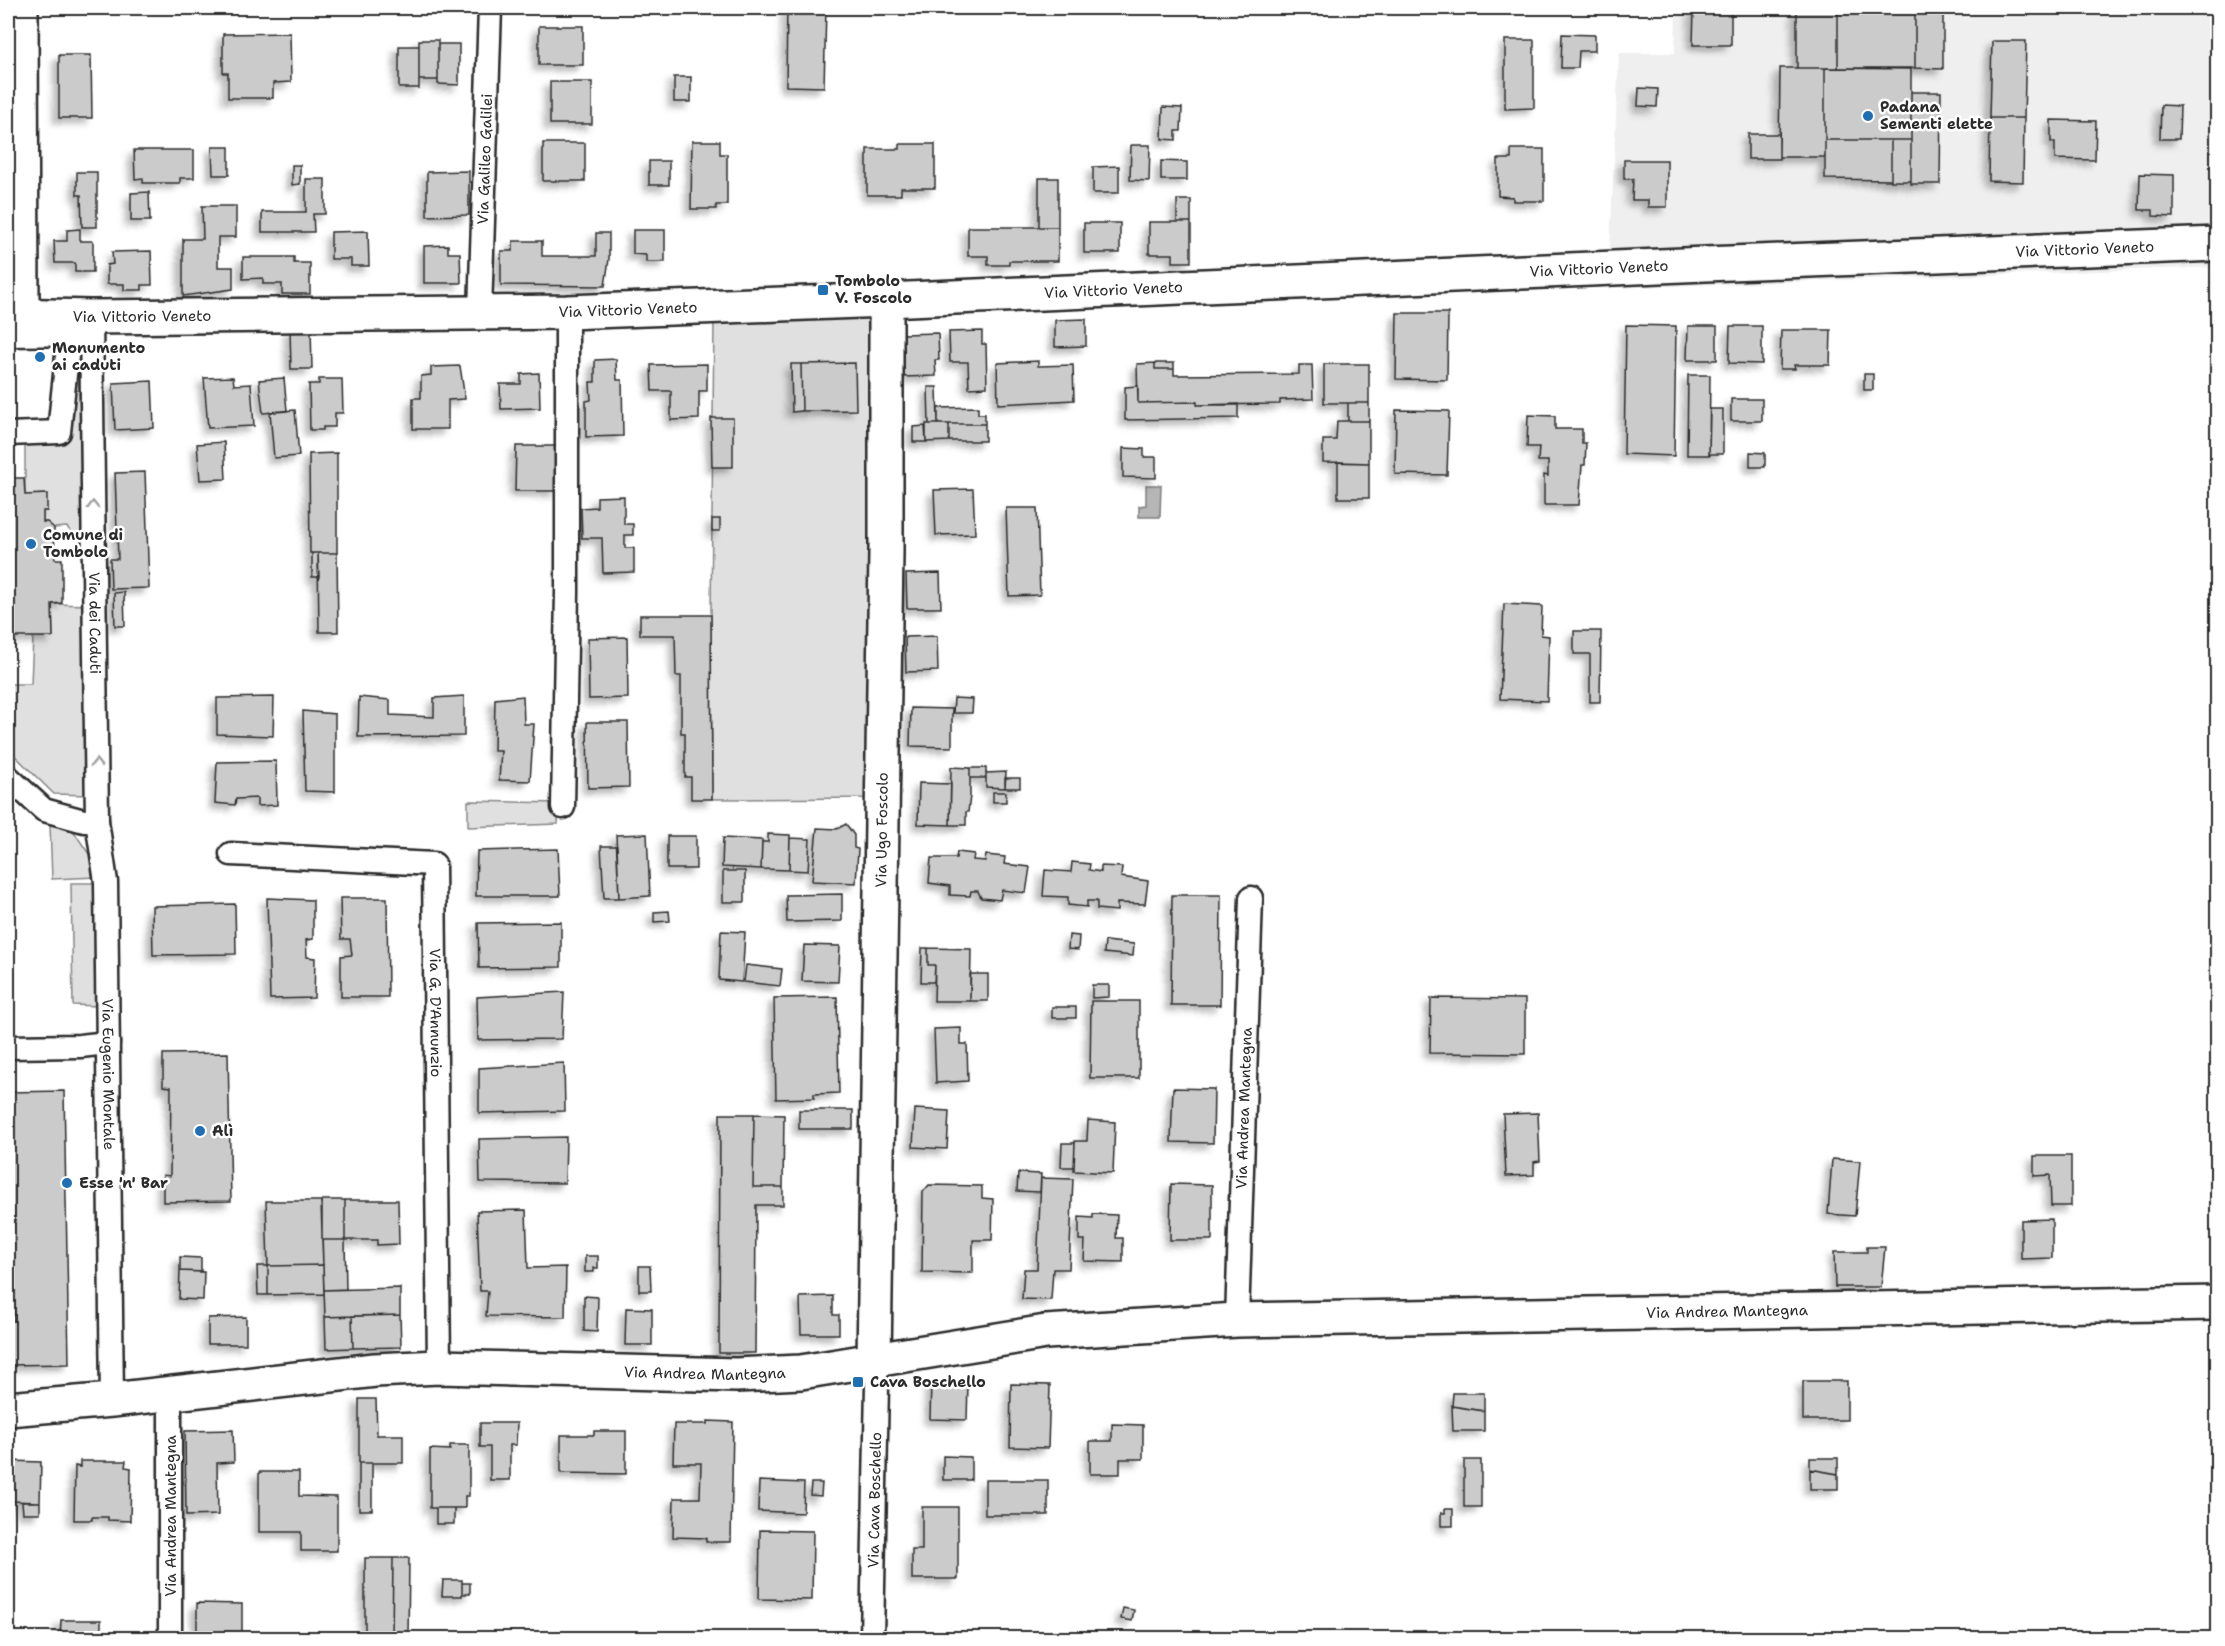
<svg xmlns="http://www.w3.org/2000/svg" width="2225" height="1646" viewBox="0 0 2225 1646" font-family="'Shantell Sans',sans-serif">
<defs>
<filter id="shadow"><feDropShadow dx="-5.5" dy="5.5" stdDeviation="3" flood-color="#0004"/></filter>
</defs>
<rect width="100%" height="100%" fill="#fff"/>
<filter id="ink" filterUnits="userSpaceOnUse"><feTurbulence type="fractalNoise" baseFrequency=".0167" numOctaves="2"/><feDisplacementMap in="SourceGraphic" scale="12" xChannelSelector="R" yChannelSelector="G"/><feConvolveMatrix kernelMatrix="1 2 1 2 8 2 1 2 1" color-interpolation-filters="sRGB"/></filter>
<g filter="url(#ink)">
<path fill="#efefef" d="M1676,8H2217V267L1611,288L1610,247L1619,53H1675Z"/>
<path fill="#e0e0e0" stroke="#868686" stroke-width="1.5" d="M870,315L874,798L712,799L711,615L714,318Z
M78,344L83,532L72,533L67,527L54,528L47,522H43V511H47L46,494L25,495V434L59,432Z
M52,604L88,605V795L54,794L8,749V684H31L33,637H53Z
M468,801L559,803L558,824L468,827Z
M68,823L93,860L97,877L52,879L50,825Z
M71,883H97L99,1006L73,1005Z"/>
<path fill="#b6b6b6" stroke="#7e7e7e" stroke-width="1.5" d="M1146,485H1161L1160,517H1139V506L1146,505Z"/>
<path fill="#cbcbcb" stroke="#2b2b2b" stroke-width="1.5" filter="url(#shadow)" d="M787,8H826L824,87L786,86Z
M1694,8H1731V45H1693Z
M1797,8H1838V68H1797Z
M1838,8H1915V68H1838Z
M1915,8H1943V69L1915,68Z
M539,26H583V65H539Z
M290,33L291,82L273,83V98H228V73H223V34Z
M1562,34L1595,35V51H1579L1578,68H1561Z
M419,40H438V80H419Z
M1505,40H1534V108L1505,109Z
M1992,41H2026L2024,118H1990Z
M438,44H459V85L438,84Z
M399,46H419V88H399Z
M59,55H91L92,118H59Z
M1780,68H1825V157H1779Z
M1825,68L1911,69V140H1825Z
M674,77H691V102H674Z
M550,82H592V124H550Z
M1639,88L1658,89L1657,107L1638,106Z
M1911,92H1941L1940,184H1911Z
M2161,105L2180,106L2179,139H2160Z
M1163,107L1182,108L1181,131H1176V140L1162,139Z
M1990,118H2024L2023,182L1989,181Z
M2051,120L2096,121L2095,160L2055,159V142H2051Z
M1748,134H1779V159H1748Z
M1825,140H1891V180L1825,179Z
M1891,140H1911V181H1891Z
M692,141H720V154H727V205H716V209H691Z
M543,143H585V181H543Z
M900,144H935V188H901V195H867V149H900Z
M1131,145H1150L1149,181L1130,180Z
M212,147H229V175H213Z
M1511,149H1544V201H1513V197L1498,196V159H1511Z
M134,150H194V178H180V183H143V178L135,179Z
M1624,160H1667V207H1648V200H1632L1633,179H1624Z
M649,161H669V185H649Z
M1161,161L1187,162V180H1161Z
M292,165H300V184L292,185Z
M1119,166V193H1093V167Z
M469,171V215L427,216V172Z
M77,172H97V227H82L81,195H77Z
M2140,174L2174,175V217L2153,216V210H2139Z
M1039,178H1058V227H1039Z
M306,179H325V214H313L314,232H262V212H306Z
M149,192L150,221H131V193Z
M1177,200H1191V222H1177Z
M202,206H236V237H218V267H233V289L183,296V239H203Z
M1149,222H1191V262H1173V254H1149Z
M1084,223H1120V253H1084Z
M968,227H1058V261H1009V265H988V256H968Z
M80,229V241H93V272H75V263H55L54,241H67V230Z
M633,230H665V262H646V255L633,254Z
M368,231L369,266H351V259H331V232Z
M596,233H609V259L605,286L501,285V251H513V241H542V256H596Z
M448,245V253H460L461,283H424V246Z
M151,251L152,285H142V290H124V284H107V265L113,264L112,252Z
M243,257H294V263H310V294H282V284H263V278L243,279Z
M1397,313H1448L1447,380L1396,379Z
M1086,319V346L1055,347V320Z
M1626,325L1676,326L1674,456L1624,454Z
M1688,326H1717V360H1687Z
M1730,326H1762V364L1729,363Z
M290,329H311L312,369H291Z
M1781,330H1831L1830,365H1794L1795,369H1780Z
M982,331V344H986L987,387L969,388L968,362H950L949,332Z
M938,333L939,360H935L936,376L903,377L902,334Z
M616,359L617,380H622L623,436L586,437V401L591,400L590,382H595V360Z
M1038,361V366L1073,365L1074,400L998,404L997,363Z
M855,363L856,410L802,411L801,364Z
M1155,363V369H1174V375L1299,374V365H1312L1313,399L1280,400V404L1197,405V402L1138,403L1137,364Z
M1155,363H1174V369H1155Z
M707,364V391H699V419L671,420V391H652L651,365Z
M791,364H801L802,411L792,412Z
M1324,364H1369V403H1324Z
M460,366L465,399L448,400V429H413V398H421V376L431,375V367Z
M539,373L540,408L501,409L500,384H521V374Z
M1864,374H1873V390H1864Z
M1688,375H1710L1709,455H1687Z
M233,377L234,385L251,384L254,426L208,428L204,378Z
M284,378L287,411L263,413L259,380Z
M319,379H342L343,413H335V427H323V430H310L309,384H319Z
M152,381L154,428L115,430L113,383Z
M1138,386V403L1197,402V405L1238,404V418L1125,420V387Z
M928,387H937L938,424H929Z
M1731,399H1762V421H1731Z
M1348,403H1369V421H1348Z
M978,407V414H985V424H938V408Z
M1710,409H1723V454H1709Z
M295,410L299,456L274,458L270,412Z
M1396,410L1449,411L1447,475L1395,474Z
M1528,415L1555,416V429H1582V443H1586L1585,465H1582L1579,505H1544V475L1548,476V461H1538L1539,447H1527Z
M711,418H733V467H712Z
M1337,421H1369V463L1323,462V440H1336Z
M926,424H949V441L926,442Z
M949,424H985V441H949Z
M925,426L926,442H913V427Z
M224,442L226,479L200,480L197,444Z
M516,446H557V491H515Z
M1123,448L1144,449V457H1156V478L1123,477Z
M1750,452L1765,453V467H1750Z
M337,453V553H310L309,454Z
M1338,462L1369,463V498H1338Z
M145,472L149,588L111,589L110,559H118L115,473Z
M8,474L11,478H24L25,495L47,494V511H43V522H47L54,528L55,559H62V603L52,604L53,637H8Z
M973,489L975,534L936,535L934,490Z
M624,496V524H633V535H625V548H634V572L603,573L602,538H582L581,508L597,507V497Z
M1006,508H1037L1040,595L1009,596Z
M712,519H720V531H712Z
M312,553H318L319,577H312Z
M318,553H337L338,632H319Z
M940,573L941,608H907L906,574Z
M124,592L125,626H115L114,593Z
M1504,604L1542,606L1541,635L1549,636L1547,701L1500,699Z
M640,615H711L712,799H691V777H685V733H681V676H676L675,635H640Z
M1574,631H1601L1600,702H1590V654H1574Z
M937,636L938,671L906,672L905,637Z
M627,637L628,698L589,699L588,638Z
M464,696V736L358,737L359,697L390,700V715L434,717V698Z
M523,696L524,724H534L530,781L499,780L501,751H494L495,699Z
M274,697L273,736L217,734V698Z
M954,698L973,699L972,713H953Z
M911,708L952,709V747L910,746Z
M303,711L335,714V792L305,791Z
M587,722H628L629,787L588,788Z
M276,761L277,805L257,806V798L236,799L235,805L215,803L217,762Z
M951,767L970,768V796L968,812H966V825H950Z
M970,768H986V778H970Z
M1006,772L1005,788L986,787V773Z
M1005,778H1020V788H1005Z
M919,783L951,784L950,825L918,824Z
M993,792H1006V802H993Z
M846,824L854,835V848L858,849L856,883L812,881L817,828L837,829Z
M647,834L650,896L619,898L616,835Z
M768,834L790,835L789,870L761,869L762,842H768Z
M667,836H696V869H667Z
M723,838L762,840L761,869L722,867Z
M790,838L810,839L808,871L789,870Z
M601,846H617L619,898H604Z
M558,849L560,896H476L477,851Z
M957,852L974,854L973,860L985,861L986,855L1005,857L1004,864L1030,867L1026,893L1002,890L1000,900L981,898L978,891H971L970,896L950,895V886L929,883L931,858H956Z
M1072,862L1090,864L1089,870L1101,872V866L1122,867L1121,877L1148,881L1145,904L1117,903V911L1097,909V901H1087V907L1068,905V897L1043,896L1045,870L1071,872Z
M723,871H745V902H723Z
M842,894V921L787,922L786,895Z
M1172,895H1221L1220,1005H1171Z
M267,898L313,900V939L306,940L307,957L315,958L314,998L270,999Z
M340,898H387L388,997H341V956L352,955L350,939H341Z
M235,904L236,954L153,955L152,906Z
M669,911L670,921L654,922V912Z
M561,922V967L479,968L478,923Z
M721,931L745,932L742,982L719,980Z
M1069,935L1079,936L1078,950L1068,949Z
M1105,941L1134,944L1133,956L1104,953Z
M804,945L840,946L838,982L802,981Z
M922,948H928V965H935L934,982H921Z
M928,948L971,949L970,1001H934L935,965H928Z
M746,965L782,969L780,986L744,982Z
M970,974H988V1001H970Z
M1092,985H1109V997L1092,998Z
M564,992L562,1039L478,1040L477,997Z
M837,997L839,1093L814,1094V1098L776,1099L774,998Z
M1431,998L1525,999V1054L1430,1053Z
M1091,1001H1139V1078H1090Z
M1052,1007H1076V1018H1052Z
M961,1028V1044H967L968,1081L936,1083L934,1029Z
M228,1053L231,1201L163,1202V1175L170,1176L171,1087L163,1086V1054Z
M564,1063L565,1111L479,1113V1068Z
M1173,1088L1214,1089L1213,1143L1171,1142Z
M64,1091L69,1364L8,1365V1321H14L13,1268H8V1189H10L8,1092Z
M915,1109L949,1111L947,1149L913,1147Z
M799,1110H853V1129H799Z
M1538,1113L1540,1161L1534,1162V1175L1506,1176L1503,1114Z
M720,1114H754L753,1187H783V1205H756L755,1353H719Z
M754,1114L784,1115L783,1187H753Z
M1088,1120L1115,1122L1113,1173L1074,1171L1075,1141H1087Z
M566,1137L565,1183L480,1182L479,1139Z
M1062,1143H1075L1074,1167H1061Z
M2034,1156H2071V1206H2051L2050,1175L2034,1176Z
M1832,1159L1860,1161L1855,1216L1828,1214Z
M1018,1173L1041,1174L1040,1192L1017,1191Z
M1041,1178L1073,1179L1069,1269H1053L1051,1300L1022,1299L1024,1269H1037Z
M1171,1184L1212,1185V1240H1170Z
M929,1185L982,1186V1198L993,1199L992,1240H973V1273L922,1272L923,1192Z
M322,1200H345V1240H322Z
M345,1200H398L399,1244L377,1245V1240H345Z
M266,1201H321L323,1265L268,1266Z
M526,1210L528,1268L566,1267L565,1317L486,1316L488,1291H480L477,1211Z
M1093,1214L1117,1215L1116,1238H1123V1262L1084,1261L1085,1240H1079V1217L1093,1218Z
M2052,1219V1258L2021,1259V1220Z
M322,1240H345L346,1289L324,1290Z
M1867,1247H1885L1881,1287H1835L1834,1252H1867Z
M585,1256H598V1268H594V1272H585Z
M180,1257L201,1258V1272L180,1271Z
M323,1265L324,1294L268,1295V1266Z
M257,1266H268V1295H258Z
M639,1266H650L651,1291H639Z
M180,1271L204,1272L203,1300L179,1299Z
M400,1288V1315L325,1317L324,1290Z
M584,1296L598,1297L597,1332L584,1331Z
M833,1296V1315H839V1334H801L800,1297Z
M626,1308L652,1309V1345H625Z
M400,1315L401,1347L353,1348L352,1316Z
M352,1316L353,1348L326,1349L325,1317Z
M246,1317V1344H208V1318Z
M1803,1381H1847V1420H1803Z
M931,1382L968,1383L967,1420L930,1419Z
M1011,1384L1050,1385L1048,1448L1010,1447Z
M1453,1393H1484V1411L1452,1406Z
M359,1399H376L377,1435H403V1463H359Z
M1452,1406L1484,1411V1431H1453Z
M707,1421L733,1422L731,1542H706V1538L673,1537L674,1498H700L701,1463H673L674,1424H707Z
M480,1423H517L516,1445H510V1480H490V1447H480Z
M1112,1424L1143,1425V1459H1120V1474H1090V1441H1112Z
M233,1430L234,1462L217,1463L218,1515L186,1516L185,1431Z
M594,1431H626V1474L561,1473V1435H594Z
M450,1445H469V1496H465V1508H430V1449L450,1450Z
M943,1456L971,1457V1480H943Z
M1810,1458H1838V1474L1810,1469Z
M1464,1460H1481V1507H1464Z
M8,1461L41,1462L40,1502L8,1501Z
M80,1461H126L125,1467L131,1468L130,1521L108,1520V1517H92V1520H74L75,1466L80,1467Z
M359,1463H372V1510H359Z
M1810,1469L1838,1474V1489H1810Z
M259,1472H299V1496L337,1497V1551H301V1532H259Z
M985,1480H1048V1515H985Z
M759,1481L804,1483L803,1513L758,1511Z
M811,1483H822L821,1496L810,1495Z
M22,1502H40V1513H23Z
M922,1507H958V1579H912V1550H922Z
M436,1508H454V1524H436Z
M1445,1509H1453V1526H1441V1513H1445Z
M760,1530L813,1531L812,1600L759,1599Z
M365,1558H393L392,1638H365Z
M393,1558H409L408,1638H392Z
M443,1580H462V1596H442Z
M462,1583H470V1594H462Z
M197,1603L242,1604V1638H197Z
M1123,1608L1134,1610L1132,1621L1121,1619Z
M61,1620H101V1638H60Z"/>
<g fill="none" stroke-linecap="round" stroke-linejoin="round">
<g stroke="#2b2b2b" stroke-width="27">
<g id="street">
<path id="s1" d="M480,312L490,8"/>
<path id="s2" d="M91,317L97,821L106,882L112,1400"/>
<path d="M8,335L78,334V344L68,346L59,432L8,434"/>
<path d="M8,777L44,810L84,821H97"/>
<path d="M563,807L567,592V312"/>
<path id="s3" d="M231,854L434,864L439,1367"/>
<path d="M8,1047L80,1046L108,1043"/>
<path id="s4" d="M1237,1320L1251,898"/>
<path d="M170,1638V1393"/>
<path id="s5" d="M872,1638L877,1385L874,1361"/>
</g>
</g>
<g stroke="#2b2b2b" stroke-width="38">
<g id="secondary">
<path d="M21,8L22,315"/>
<path id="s6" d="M8,315L91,317L567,312L886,300L1705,264L2218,244"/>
<path id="s7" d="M874,1361L886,552V300"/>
<path id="s8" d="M8,1409L112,1400L375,1370L439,1367L736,1375L801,1372L1046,1332L1237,1320L2218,1303"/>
</g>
</g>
<use href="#street" stroke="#fff" stroke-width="22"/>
<use href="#secondary" stroke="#fff" stroke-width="33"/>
</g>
<defs><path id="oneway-chevron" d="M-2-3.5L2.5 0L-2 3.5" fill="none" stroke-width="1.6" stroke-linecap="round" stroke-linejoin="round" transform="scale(1.5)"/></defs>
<g stroke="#a0a0a0">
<use href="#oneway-chevron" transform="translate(93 505) rotate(-91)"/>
<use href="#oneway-chevron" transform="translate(96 763) rotate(-91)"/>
</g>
</g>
<g fill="#1f6fb2" stroke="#fff" stroke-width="2">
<circle cx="1868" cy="116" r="6"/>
<rect x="817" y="284" width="12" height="12" rx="3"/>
<circle cx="40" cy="357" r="6"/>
<circle cx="31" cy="544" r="6"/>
<circle cx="200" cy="1131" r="6"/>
<circle cx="67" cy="1183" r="6"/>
<rect x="852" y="1376" width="12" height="12" rx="3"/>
</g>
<g text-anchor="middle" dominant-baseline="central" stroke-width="5" stroke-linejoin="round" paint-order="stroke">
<g font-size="15" font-weight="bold" fill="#2b2b2b" stroke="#fff" text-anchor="start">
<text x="1880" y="107">Padana<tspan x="1880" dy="17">Sementi elette</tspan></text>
<text x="835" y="281">Tombolo<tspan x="835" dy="17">V. Foscolo</tspan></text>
<text x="52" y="348">Monumento<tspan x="52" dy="17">ai caduti</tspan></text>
<text x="43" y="535">Comune di<tspan x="43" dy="17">Tombolo</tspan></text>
<text x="212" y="1131">Alì</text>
<text x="79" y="1183">Esse 'n' Bar</text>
<text x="870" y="1382">Cava Boschello</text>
</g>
<g font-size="15" fill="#2b2b2b" stroke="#fff">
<text stroke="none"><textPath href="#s1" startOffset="153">Via Galileo Galilei</textPath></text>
<text stroke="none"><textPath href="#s6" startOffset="2078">Via Vittorio Veneto</textPath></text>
<text stroke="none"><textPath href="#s6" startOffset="1592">Via Vittorio Veneto</textPath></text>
<text stroke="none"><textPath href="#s6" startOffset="1106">Via Vittorio Veneto</textPath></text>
<text stroke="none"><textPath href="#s6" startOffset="620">Via Vittorio Veneto</textPath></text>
<text stroke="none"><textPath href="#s6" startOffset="134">Via Vittorio Veneto</textPath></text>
<text stroke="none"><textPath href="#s2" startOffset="306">Via dei Caduti</textPath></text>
<text stroke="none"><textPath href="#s7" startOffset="531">Via Ugo Foscolo</textPath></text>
<text stroke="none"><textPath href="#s3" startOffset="352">Via G. D'Annunzio</textPath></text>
<text stroke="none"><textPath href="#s2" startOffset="758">Via Eugenio Montale</textPath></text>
<text stroke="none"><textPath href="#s4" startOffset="212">Via Andrea Mantegna</textPath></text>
<text stroke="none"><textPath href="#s8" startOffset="1725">Via Andrea Mantegna</textPath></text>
<text stroke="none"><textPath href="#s8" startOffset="699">Via Andrea Mantegna</textPath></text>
<text stroke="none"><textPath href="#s5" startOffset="138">Via Cava Boschello</textPath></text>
<text transform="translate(171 1516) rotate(-90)">Via Andrea Mantegna</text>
</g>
</g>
<rect width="2225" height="1646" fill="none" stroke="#fff" stroke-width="30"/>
<rect x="15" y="15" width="2195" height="1616" fill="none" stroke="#2b2b2b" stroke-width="2" filter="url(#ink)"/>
</svg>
